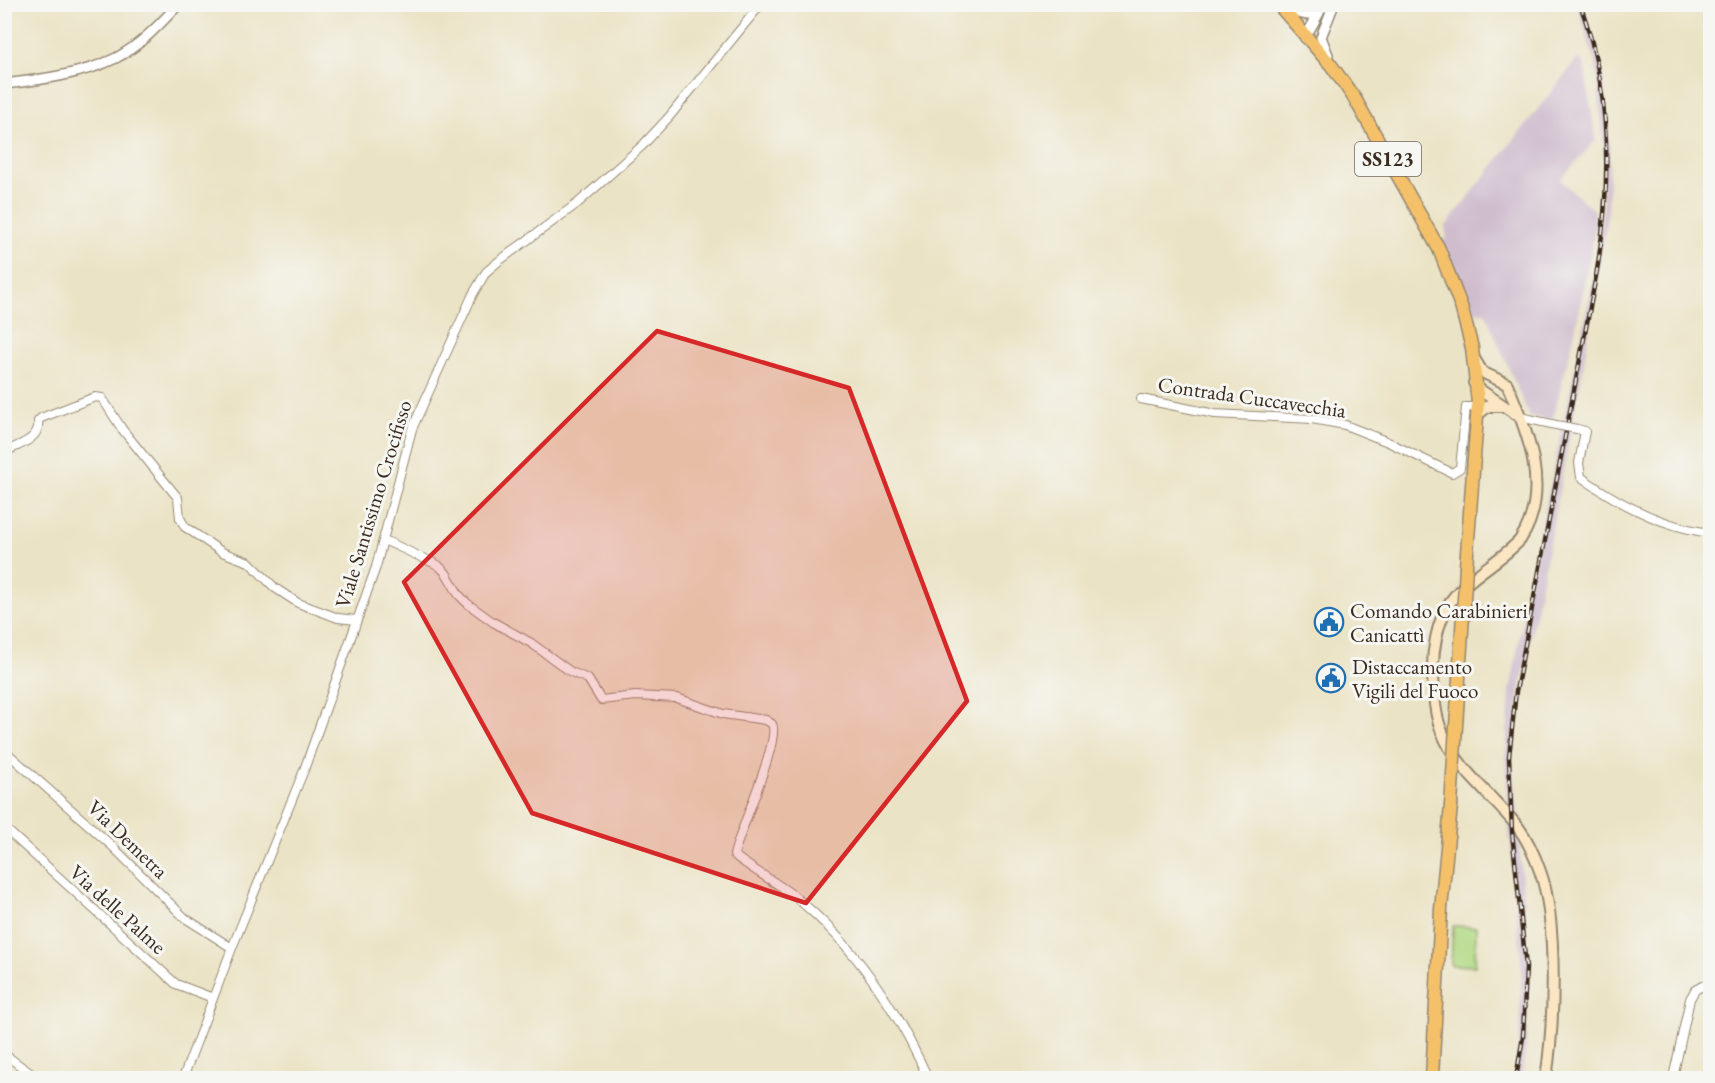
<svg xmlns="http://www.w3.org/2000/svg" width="1715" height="1083" viewBox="0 0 1715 1083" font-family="'EB Garamond',serif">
<rect width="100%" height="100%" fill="#f6f6f2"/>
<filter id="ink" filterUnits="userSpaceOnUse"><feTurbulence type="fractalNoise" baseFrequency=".0167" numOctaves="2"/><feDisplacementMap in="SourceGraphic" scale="12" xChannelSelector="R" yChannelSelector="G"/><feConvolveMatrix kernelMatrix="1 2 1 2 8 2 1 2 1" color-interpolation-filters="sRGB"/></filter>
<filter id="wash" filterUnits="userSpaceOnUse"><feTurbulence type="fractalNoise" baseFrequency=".008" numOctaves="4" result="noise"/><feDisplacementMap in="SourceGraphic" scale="24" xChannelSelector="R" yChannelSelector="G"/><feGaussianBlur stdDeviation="1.35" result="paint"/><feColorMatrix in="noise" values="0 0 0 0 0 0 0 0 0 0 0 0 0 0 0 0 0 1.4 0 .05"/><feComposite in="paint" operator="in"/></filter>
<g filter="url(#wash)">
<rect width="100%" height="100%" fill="#ebe3c5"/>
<path fill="#cfbdce" d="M1577,5H1583L1601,64L1610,148L1608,210L1583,369L1520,692L1512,756L1529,967L1527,1037L1521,1078H1514L1519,1038L1522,968L1509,833L1506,757L1510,691L1528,591L1594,276L1603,208L1604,147L1596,65Z
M1579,57L1584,64L1596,140L1560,180L1595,211V230L1574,337L1552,420L1529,416L1485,312H1471L1442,241L1447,238L1445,227Z"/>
<path fill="#b1d983" stroke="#768250" stroke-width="1.5" d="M1453,926L1476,927L1475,966L1451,965Z"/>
</g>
<g filter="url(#ink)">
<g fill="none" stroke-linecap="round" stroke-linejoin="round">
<g stroke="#938672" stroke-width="10">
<path id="minor" d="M1141,399L1215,414L1312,419L1345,425L1388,442L1452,473L1460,468L1466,407H1471
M1520,417L1556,425
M1577,429L1585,431L1579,463L1581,477C1619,504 1664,527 1710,533
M4,452C19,445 41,439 38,421L41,418L95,397L102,398L122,429L178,498L180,518L185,527L222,552L249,562L275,588L298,603L338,618L356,620
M384,540L438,565L446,573L459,595L468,604L493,622L531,643L571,672L588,679L601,700L635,696L677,698L723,714L766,720L772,724C781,740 739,831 734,855C752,870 775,881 794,896C855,945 896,1008 928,1078
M4,750L111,845L185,918L232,948
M8,831L176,984L213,998
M4,1054L37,1078
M183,1078L232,948L304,770L376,567L412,429L473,294L486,272L499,261L578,203L643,145L669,117L761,4
M1673,1078L1690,999L1695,990L1710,982"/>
</g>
<g stroke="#938672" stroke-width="12">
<path id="tertiary" d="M1285,4C1300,17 1313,20 1326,4
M1305,38L1319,13
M1328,55L1321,37L1334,4
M4,84C40,80 84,74 116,58C141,45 160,24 179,4"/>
</g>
<g stroke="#938672" stroke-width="14">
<path id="secondary" d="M1475,360L1482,372L1507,384C1528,432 1552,492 1520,540C1499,563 1466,577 1449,604C1437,623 1432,651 1433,674C1434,693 1434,713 1442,732C1458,771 1492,795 1518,827C1527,839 1535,857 1540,871C1558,920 1554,1027 1546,1078
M1474,383L1480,390L1519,416
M1478,414L1488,406H1504"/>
</g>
<g stroke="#938672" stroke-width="15">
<path id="primary" d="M1278,4L1331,65L1355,99L1439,249L1461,306L1472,348L1478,403L1466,567
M1432,1078L1441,909L1451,806"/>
</g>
<use href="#minor" stroke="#fff" stroke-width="8"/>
<use href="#tertiary" stroke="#fff" stroke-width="9"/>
<use href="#secondary" stroke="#fbe6c3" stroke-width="10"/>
<use href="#primary" stroke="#f4c16a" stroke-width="12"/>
<g stroke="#3b2a1e" stroke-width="4.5">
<path id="rail" d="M1516,1078L1523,1037L1526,967L1512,832L1509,757L1516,691L1596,276C1612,184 1612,92 1580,4"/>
</g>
<use href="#rail" stroke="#f6f6f2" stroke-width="2" stroke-dasharray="7" stroke-linecap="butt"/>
<g stroke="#938672" stroke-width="10" stroke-linecap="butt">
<path id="minor-bridge" d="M1556,425L1577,429"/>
</g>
<g stroke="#938672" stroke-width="15" stroke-linecap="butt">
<path id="primary-bridge" d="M1451,806L1466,567"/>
</g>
<use href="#minor-bridge" stroke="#fff" stroke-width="8"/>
<use href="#primary-bridge" stroke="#f4c16a" stroke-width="12"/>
</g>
</g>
<path fill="#d62828" fill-opacity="0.2" stroke="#d62828" stroke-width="4.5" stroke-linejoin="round" d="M657,331L849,388L967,701L806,903L532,813L404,582Z"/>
<defs>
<g id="civic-ring" transform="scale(1.5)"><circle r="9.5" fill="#f6f6f2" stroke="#1f6fb2" stroke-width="1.5"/><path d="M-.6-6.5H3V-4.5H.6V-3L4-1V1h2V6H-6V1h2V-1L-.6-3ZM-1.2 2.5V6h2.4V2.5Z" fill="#1f6fb2"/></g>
</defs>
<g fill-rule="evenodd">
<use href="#civic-ring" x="1329" y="622"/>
<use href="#civic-ring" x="1331" y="678"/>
</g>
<g text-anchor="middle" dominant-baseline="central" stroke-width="6" stroke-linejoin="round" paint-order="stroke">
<rect fill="#f6f6f2" stroke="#73675e" stroke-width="1.5" x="1355" y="142" width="66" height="34" rx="4.5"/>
<g font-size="20" font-weight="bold" fill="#3b2a1e">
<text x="1388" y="159">SS123</text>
</g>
<g font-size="21" fill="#3b2a1e" stroke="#f6f6f2">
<text transform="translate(1252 397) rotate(8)">Contrada Cuccavecchia</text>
<text transform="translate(373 504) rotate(-73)">Viale Santissimo Crocifisso</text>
<text transform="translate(128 839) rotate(44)">Via Demetra</text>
<text transform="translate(118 909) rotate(42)">Via delle Palme</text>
</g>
<g font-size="21" fill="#3b2a1e" stroke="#f6f6f2" text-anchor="start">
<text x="1350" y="610">Comando Carabinieri<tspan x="1350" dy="24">Canicattì</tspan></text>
<text x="1352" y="666">Distaccamento<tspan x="1352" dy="24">Vigili del Fuoco</tspan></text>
</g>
</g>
<rect width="1715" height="1083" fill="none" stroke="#f6f6f2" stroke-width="24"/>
</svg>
